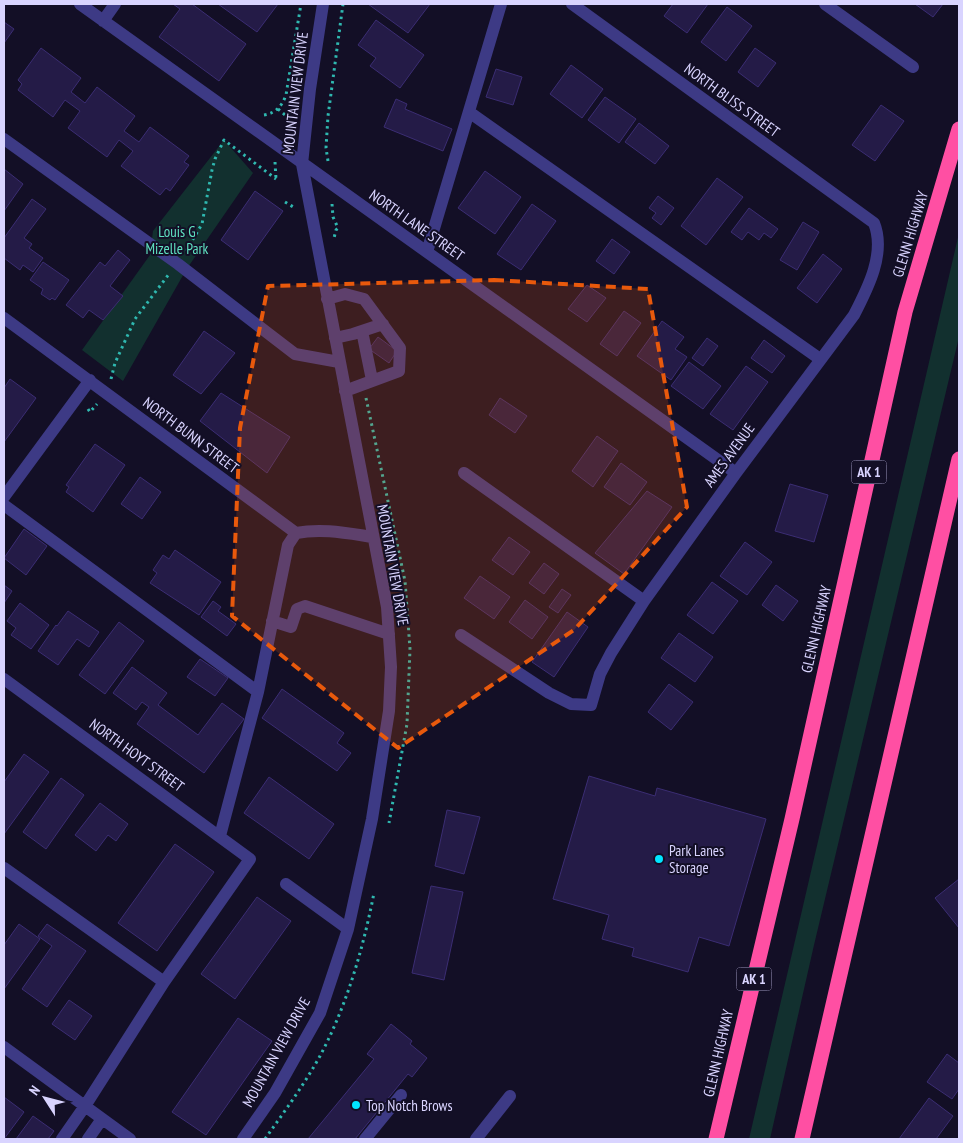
<svg xmlns="http://www.w3.org/2000/svg" width="963" height="1143" viewBox="0 0 963 1143" font-family="'PT Sans Narrow',sans-serif">
<rect width="100%" height="100%" fill="#130f26"/>
<path fill="#12302f" d="M224,140L253,173L186,270L123,381L82,350L150,255L153,231Z
M959,233V337L814,945L770,1139H749Z"/>
<path fill="#241b47" stroke="#3b2d73" d="M173,4H192L246,44L219,81L159,37L180,9Z
M218,4H278L257,32Z
M368,4H430L408,33Z
M673,4H708L687,33L664,16Z
M915,4H943L933,17Z
M727,7L752,26L726,61L701,42Z
M376,20L424,55L400,88L370,66L376,58L358,45Z
M4,22L14,29L4,43Z
M41,48L81,78L71,92L85,103L97,87L135,116L124,131L139,142L150,127L189,156L184,162L189,165L170,191L166,188L160,195L121,166L133,151L119,140L107,157L68,128L80,111L65,100L53,117L18,90L22,84L18,80Z
M755,48L776,63L758,87L738,72Z
M571,65L603,89L582,118L550,94Z
M496,69L522,77L513,105L486,97Z
M605,97L636,119L619,143L588,120Z
M396,99L407,104L405,109L452,129L443,151L384,127Z
M881,105L904,121L875,161L852,145Z
M639,123L669,146L655,164L625,142Z
M4,169L23,184L4,211Z
M485,171L521,197L495,234L458,208Z
M717,178L743,197L706,245L681,226Z
M255,191L283,211L248,260L221,240Z
M658,196L674,208L661,225L652,218L656,213L649,208Z
M32,199L46,209L24,238L32,244L29,248L43,258L33,272L23,265L20,270L4,258V238Z
M532,204L556,221L521,270L497,254Z
M749,208L778,229L771,238L764,233L759,240L748,232L742,240L731,232Z
M803,222L819,232L797,270L780,260Z
M612,239L630,252L614,274L596,261Z
M118,250L130,260L110,286L123,296L103,320L89,310L83,318L66,305L100,262L105,266Z
M823,254L842,269L817,303L797,288Z
M43,262L69,280L55,300L52,298L50,300L41,294L43,289L30,280Z
M587,285L606,298L587,322L568,309Z
M624,311L641,323L617,356L600,344Z
M662,321L684,337L675,349L687,357L671,380L637,356Z
M204,331L235,353L201,394L173,375Z
M378,337L397,351L389,363L369,349Z
M707,338L718,346L703,366L692,358Z
M764,340L785,356L772,373L751,358Z
M689,362L721,386L703,409L671,386Z
M746,366L768,382L733,430L710,414Z
M10,379L36,398L4,442V388Z
M221,393L290,437L267,473L200,421Z
M500,398L527,416L515,433L489,415Z
M597,436L618,451L593,487L572,471Z
M95,444L125,465L93,512L66,492L69,487L66,485Z
M621,463L647,482L630,505L604,487Z
M140,477L161,492L142,519L121,504Z
M790,484L828,495L814,542L775,531Z
M647,491L672,507L624,574L595,553Z
M24,529L47,546L26,575L4,558Z
M509,537L530,552L513,575L492,560Z
M745,542L772,562L747,595L720,576Z
M175,550L221,582L199,615L150,583L157,573L153,570L163,555L169,559Z
M544,563L559,574L544,594L529,583Z
M480,576L510,597L494,619L464,598Z
M712,582L738,601L713,634L687,615Z
M4,585L12,591L4,603Z
M776,585L798,601L783,621L762,605Z
M562,589L571,595L558,613L549,607Z
M525,600L548,617L532,639L509,622Z
M213,601L221,607L218,611L236,624L227,636L201,617Z
M20,603L49,625L31,649L11,635L16,628L7,621Z
M68,611L99,632L89,647L77,639L58,665L38,651L56,625L57,626Z
M567,612L588,627L554,677L532,662Z
M119,622L144,641L105,694L79,675Z
M679,633L713,657L695,682L661,658Z
M200,659L228,678L215,696L187,677Z
M132,667L167,693L158,705L198,735L222,703L244,719L204,773L137,724L149,707L142,702L136,710L113,693Z
M669,684L693,702L671,730L648,712Z
M282,689L344,733L337,743L351,753L337,771L262,718Z
M24,754L49,772L4,834V782Z
M589,776L655,796L657,788L766,819L729,946L699,937L688,972L632,956L634,948L602,939L609,915L553,899Z
M269,777L334,824L309,859L244,813Z
M61,778L84,795L46,849L23,832Z
M100,803L128,824L116,841L108,835L96,851L75,835Z
M447,810L480,817L464,874L435,866Z
M175,844L214,872L157,951L118,923Z
M959,879V928L935,898Z
M431,886L463,892L444,980L412,973Z
M257,897L291,921L235,999L201,974Z
M19,924L40,939L4,989V945Z
M47,924L86,951L47,1007L22,989L52,946L38,936Z
M69,1000L92,1016L75,1040L52,1024Z
M238,1018L272,1041L206,1135L172,1112Z
M391,1024L412,1041L410,1044L427,1058L412,1077L408,1074L355,1139H308L374,1059L367,1054Z
M947,1054L959,1063V1089L952,1099L927,1082Z
M4,1097L24,1112L4,1139Z
M929,1098L953,1116L936,1139H899Z
M33,1116L54,1131L48,1139H16Z"/>
<g fill="none" stroke-linecap="round" stroke-linejoin="round">
<path stroke="#2fb8b0" stroke-width="3" stroke-dasharray="2.5 4" stroke-linecap="butt" d="M278,109L291,120
M264,115C276,113 282,106 286,95L301,4
M328,161L326,148L328,116L343,4
M275,162L276,179
M285,202L295,208
M332,204L333,217L338,228L336,230L334,238
M186,251L202,224L212,170L215,159L224,140L276,179
M111,379L115,363L135,319L169,274
M366,398L405,581L410,649L407,724L389,823
M88,409L90,412L97,404
M265,1139C284,1112 304,1085 320,1056C347,1005 363,949 374,893"/>
<path stroke="#3d3a85" stroke-width="12" d="M80,4L736,473
M825,4L913,67
M103,21L115,4
M469,112L820,359
M4,139L178,264L295,354L339,362
M427,252L501,4
M327,299L345,294L364,299L400,348L399,371L345,391
M4,318L296,533C322,528 346,533 373,537
M362,331L372,380
M335,338L353,334L383,324
M464,473L644,601
M4,497L90,380
M4,505L258,692
M272,621L291,627L297,609L305,606L389,634
M461,635L549,693L571,704L591,705L600,674L611,653L644,601L736,473L854,315C868,288 886,253 874,223L572,4
M4,679L250,859L164,982L85,1106L62,1139
M220,836L258,692L288,545L296,533
M4,868L164,982
M286,884L348,929
M4,1047L130,1139
M88,1139L102,1119
M243,1139L275,1093L320,1013L348,929L372,819L389,711L391,667L387,607L302,164L310,89L323,4
M365,1139L401,1095
M476,1139L510,1096"/>
<path stroke="#ff4fa3" stroke-width="15" d="M716,1139L792,819L905,312L959,129
M802,1139L959,459"/>
</g>
<path fill="#e8590c" fill-opacity="0.2" stroke="#e8590c" stroke-width="4" stroke-dasharray="10 6" stroke-linejoin="round" d="M494,280L648,289L687,507L574,630L398,748L232,616L240,428L268,286Z"/>
<g fill="#00e5ff" stroke="#130f26" stroke-width="2">
<circle cx="659" cy="859" r="5"/>
<circle cx="356" cy="1105" r="5"/>
</g>
<g text-anchor="middle" dominant-baseline="central" stroke-width="4" stroke-linejoin="round" paint-order="stroke">
<g fill="#130f26" stroke="#9e99be" stroke-width="1">
<rect x="851.5" y="460.5" width="35" height="23" rx="4"/>
<rect x="736.5" y="967.5" width="35" height="23" rx="4"/>
</g>
<g font-size="14" font-weight="bold" fill="#d9d4ff">
<text x="869" y="472">AK 1</text>
<text x="754" y="979">AK 1</text>
</g>
<g font-size="15" fill="#d9d4ff" stroke="#130f26">
<text transform="translate(295 93) rotate(-83)">MOUNTAIN VIEW DRIVE</text>
<text transform="translate(732 100) rotate(36)">NORTH BLISS STREET</text>
<text transform="translate(417 225) rotate(35)">NORTH LANE STREET</text>
<text transform="translate(910 234) rotate(-73)">GLENN HIGHWAY</text>
<text transform="translate(191 435) rotate(37)">NORTH BUNN STREET</text>
<text transform="translate(729 455) rotate(-54)">AMES AVENUE</text>
<text transform="translate(393 565) rotate(80)">MOUNTAIN VIEW DRIVE</text>
<text transform="translate(816 629) rotate(-77)">GLENN HIGHWAY</text>
<text transform="translate(137 755) rotate(36)">NORTH HOYT STREET</text>
<text transform="translate(276 1052) rotate(-61)">MOUNTAIN VIEW DRIVE</text>
<text transform="translate(718 1053) rotate(-77)">GLENN HIGHWAY</text>
</g>
<g font-size="15" fill="#5fe0c0" stroke="#130f26">
<text x="177" y="231">Louis G<tspan x="177" dy="17">Mizelle Park</tspan></text>
</g>
<g font-size="15" fill="#d9d4ff" stroke="#130f26" text-anchor="start">
<text x="669" y="850">Park Lanes<tspan x="669" dy="17">Storage</tspan></text>
<text x="366" y="1105">Top Notch Brows</text>
</g>
</g>
<rect width="963" height="1143" fill="none" stroke="#d9d4ff" stroke-width="10"/>
<g transform="translate(45 1098) rotate(306)" stroke="#130f26" stroke-width="4" paint-order="stroke">
<path d="M0-4L9 19L0 12L-9 19Z" fill="#d9d4ff"/>
<text y="-8" font-size="14" font-weight="bold" text-anchor="middle" fill="#d9d4ff">N</text>
</g>
</svg>
